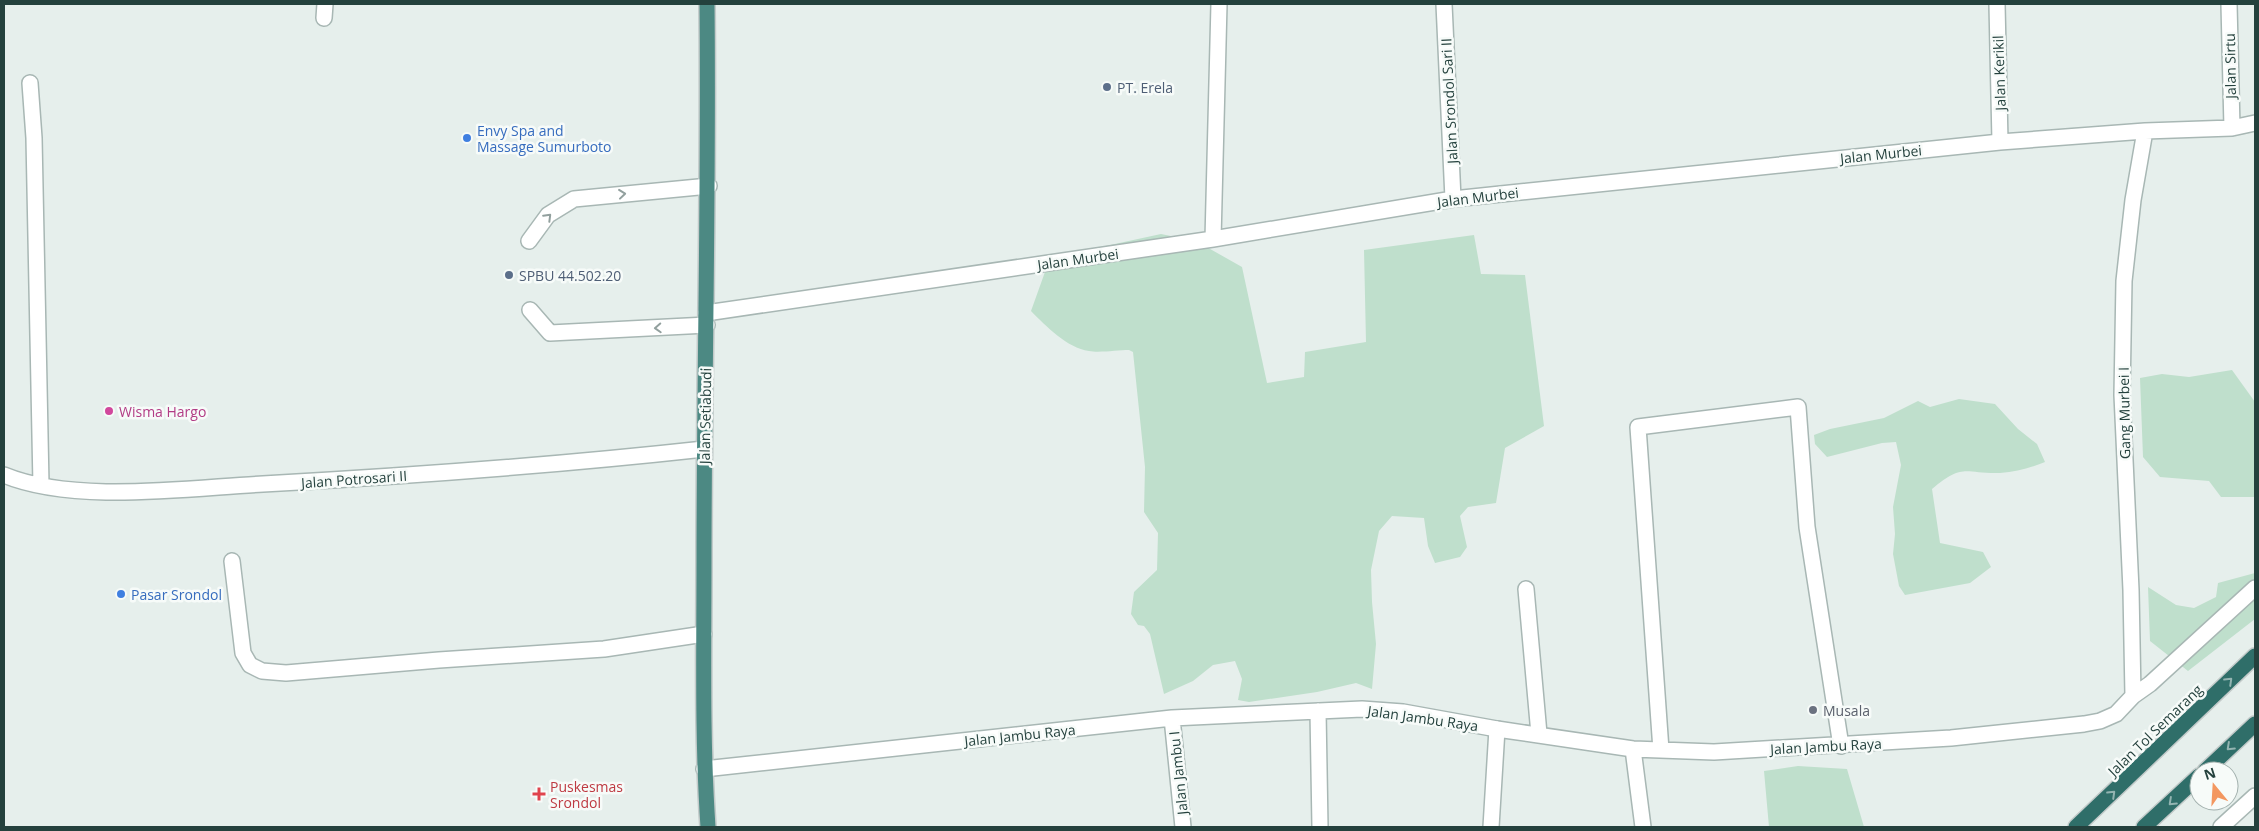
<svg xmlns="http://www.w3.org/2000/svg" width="2259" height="831" viewBox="0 0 2259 831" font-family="'Open Sans',sans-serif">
<rect width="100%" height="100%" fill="#e6efec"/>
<path fill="#bfdfcc" d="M1161,234L1196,241L1242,267L1267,383L1304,377L1305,352L1366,342L1364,250L1474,235L1481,274L1525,275L1544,426L1505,448L1496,503L1468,507L1460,516L1467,547L1460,557L1435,563L1428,546L1424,518L1392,516L1379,531L1371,570L1372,602L1376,644L1372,689L1356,683L1317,692L1249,702L1238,700L1242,679L1235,661L1213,665L1193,681L1164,694L1150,634L1144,626L1138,625L1131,614L1134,592L1157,570L1158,533L1144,512L1145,467L1133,352L1129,350C1118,350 1099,353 1089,351C1067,348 1046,326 1031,311L1050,258Z
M2232,370L2255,402V497H2221L2209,481L2160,477L2143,457L2140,378L2162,374L2189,377Z
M1959,399L1995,404L2018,429L2037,444L2045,462C2030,468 2017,472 2000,473C1964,474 1964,462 1932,489L1940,543L1983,552L1991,567L1970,583L1905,595L1899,586L1893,554L1895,534L1893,507L1901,465L1896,442L1882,443L1827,457L1815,444L1814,435L1830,429L1884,418L1918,401L1930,407Z
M2255,573V619L2188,671L2150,641L2148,587L2176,605L2194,608L2216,597L2218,583Z
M1798,766L1847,769L1864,827H1769L1764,771Z"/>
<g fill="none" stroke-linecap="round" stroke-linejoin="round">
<g stroke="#a8b7b4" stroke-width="18">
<path id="service" d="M529,241L548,215L574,199L709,186
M530,310L550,333L707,325
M1491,827L1497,729"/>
</g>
<g stroke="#a8b7b4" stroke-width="18">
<path id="minor" d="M1444,4L1453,199
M1997,4L2000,142
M2229,4L2232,128
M324,18L325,4
M30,83L34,138L41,485
M1213,239L1219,4
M706,313L1213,239L1453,199L2000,142L2145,131L2232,128L2255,123
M4,475C74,504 187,488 263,484C410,476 558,465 704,449
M232,561L243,653L250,665L262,671L286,673L439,660L604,649L704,634
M1526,589L1539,734
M2133,696L2131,590L2122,395L2124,281L2133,200L2145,131
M1318,711L1320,827
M1172,718L1183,827
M1633,749L1643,827
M1661,750L1638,427L1798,407L1807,527L1841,746
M704,769L1172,718L1362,709L1403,712L1497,729L1633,749L1714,752L1951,738L2084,724L2100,721L2116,714L2133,696L2150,684L2255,588
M2221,827L2255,796"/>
</g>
<g stroke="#c2cac9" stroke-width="18">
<path id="trunk" d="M707,4C709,190 704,376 704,562C704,651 702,739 708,827"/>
</g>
<g stroke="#c2cac9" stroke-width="18">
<path id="motorway" d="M2205,771L2255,724
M2076,827L2255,656
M2144,827L2199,776"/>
</g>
<use href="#service" stroke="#fff" stroke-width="15"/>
<use href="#minor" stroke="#fff" stroke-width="15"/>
<use href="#trunk" stroke="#4c8983" stroke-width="15"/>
<use href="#motorway" stroke="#2f6e69" stroke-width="15"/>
</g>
<defs><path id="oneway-chevron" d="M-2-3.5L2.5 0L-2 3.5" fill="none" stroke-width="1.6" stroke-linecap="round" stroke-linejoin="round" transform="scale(1.25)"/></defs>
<g stroke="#92a09e">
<use href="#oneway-chevron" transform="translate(622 194) rotate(-6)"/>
<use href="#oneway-chevron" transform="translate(548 217) rotate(-45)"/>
<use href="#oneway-chevron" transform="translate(658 328) rotate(177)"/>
</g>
<g stroke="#93b4b1">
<use href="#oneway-chevron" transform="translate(2229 681) rotate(-44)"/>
<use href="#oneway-chevron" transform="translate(2230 747) rotate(137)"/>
<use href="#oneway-chevron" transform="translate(2112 794) rotate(-44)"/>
<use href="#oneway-chevron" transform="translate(2172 802) rotate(137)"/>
</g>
<g fill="#5c6f8a" stroke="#f7fbf9" stroke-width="2">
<circle cx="1107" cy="87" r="5"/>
<circle cx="509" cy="275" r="5"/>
</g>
<g fill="#3f7fe0" stroke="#f7fbf9" stroke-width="2">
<circle cx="467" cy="138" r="5"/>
<circle cx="121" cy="594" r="5"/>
</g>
<circle fill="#d1479c" stroke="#f7fbf9" stroke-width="2" cx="109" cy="411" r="5"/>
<circle fill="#6b7280" stroke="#f7fbf9" stroke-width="2" cx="1813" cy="710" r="5"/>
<path fill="#e0444e" stroke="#f7fbf9" stroke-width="2" d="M536.5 786.5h5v5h5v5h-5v5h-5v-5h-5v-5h5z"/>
<g text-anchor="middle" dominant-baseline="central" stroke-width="5" stroke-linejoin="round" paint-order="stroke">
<g font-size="14" fill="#24413d" stroke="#f7fbf9">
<text transform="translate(2230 66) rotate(-91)">Jalan Sirtu</text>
<text transform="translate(1999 73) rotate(-92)">Jalan Kerikil</text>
<text transform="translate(1449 101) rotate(-93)">Jalan Srondol Sari II</text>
<text transform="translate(1881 154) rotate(-6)">Jalan Murbei</text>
<text transform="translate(1478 197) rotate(-7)">Jalan Murbei</text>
<text transform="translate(1078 259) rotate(-8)">Jalan Murbei</text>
<text transform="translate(2124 413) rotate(-91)">Gang Murbei I</text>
<text transform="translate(705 416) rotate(-89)">Jalan Setiabudi</text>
<text transform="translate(354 479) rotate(-4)">Jalan Potrosari II</text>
<text transform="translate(1423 718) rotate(8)">Jalan Jambu Raya</text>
<text transform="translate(2155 730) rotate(-44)">Jalan Tol Semarang</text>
<text transform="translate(1020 735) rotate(-6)">Jalan Jambu Raya</text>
<text transform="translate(1826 746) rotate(-3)">Jalan Jambu Raya</text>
<text transform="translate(1178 773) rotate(-96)">Jalan Jambu I</text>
</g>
<g font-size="14" fill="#4e5e75" stroke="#f7fbf9" text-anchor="start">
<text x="1117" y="87">PT. Erela</text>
<text x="519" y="275">SPBU 44.502.20</text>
</g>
<g font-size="14" fill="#366cbe" stroke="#f7fbf9" text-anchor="start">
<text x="477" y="130">Envy Spa and<tspan x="477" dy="16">Massage Sumurboto</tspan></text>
<text x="131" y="594">Pasar Srondol</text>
</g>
<g font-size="14" fill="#b23c85" stroke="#f7fbf9" text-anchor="start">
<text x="119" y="411">Wisma Hargo</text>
</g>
<g font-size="14" fill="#5b616d" stroke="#f7fbf9" text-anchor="start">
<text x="1823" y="710">Musala</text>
</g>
<g font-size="14" fill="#be3a42" stroke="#f7fbf9" text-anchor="start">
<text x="550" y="786">Puskesmas<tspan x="550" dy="16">Srondol</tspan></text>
</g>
</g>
<rect width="2259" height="831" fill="none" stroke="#24413d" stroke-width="10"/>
<g transform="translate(2214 786) rotate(342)"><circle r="24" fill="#f7fbf9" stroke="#a3b1ae"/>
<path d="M0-4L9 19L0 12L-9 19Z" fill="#f39760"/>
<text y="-8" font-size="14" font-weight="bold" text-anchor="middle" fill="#24413d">N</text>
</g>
</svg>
